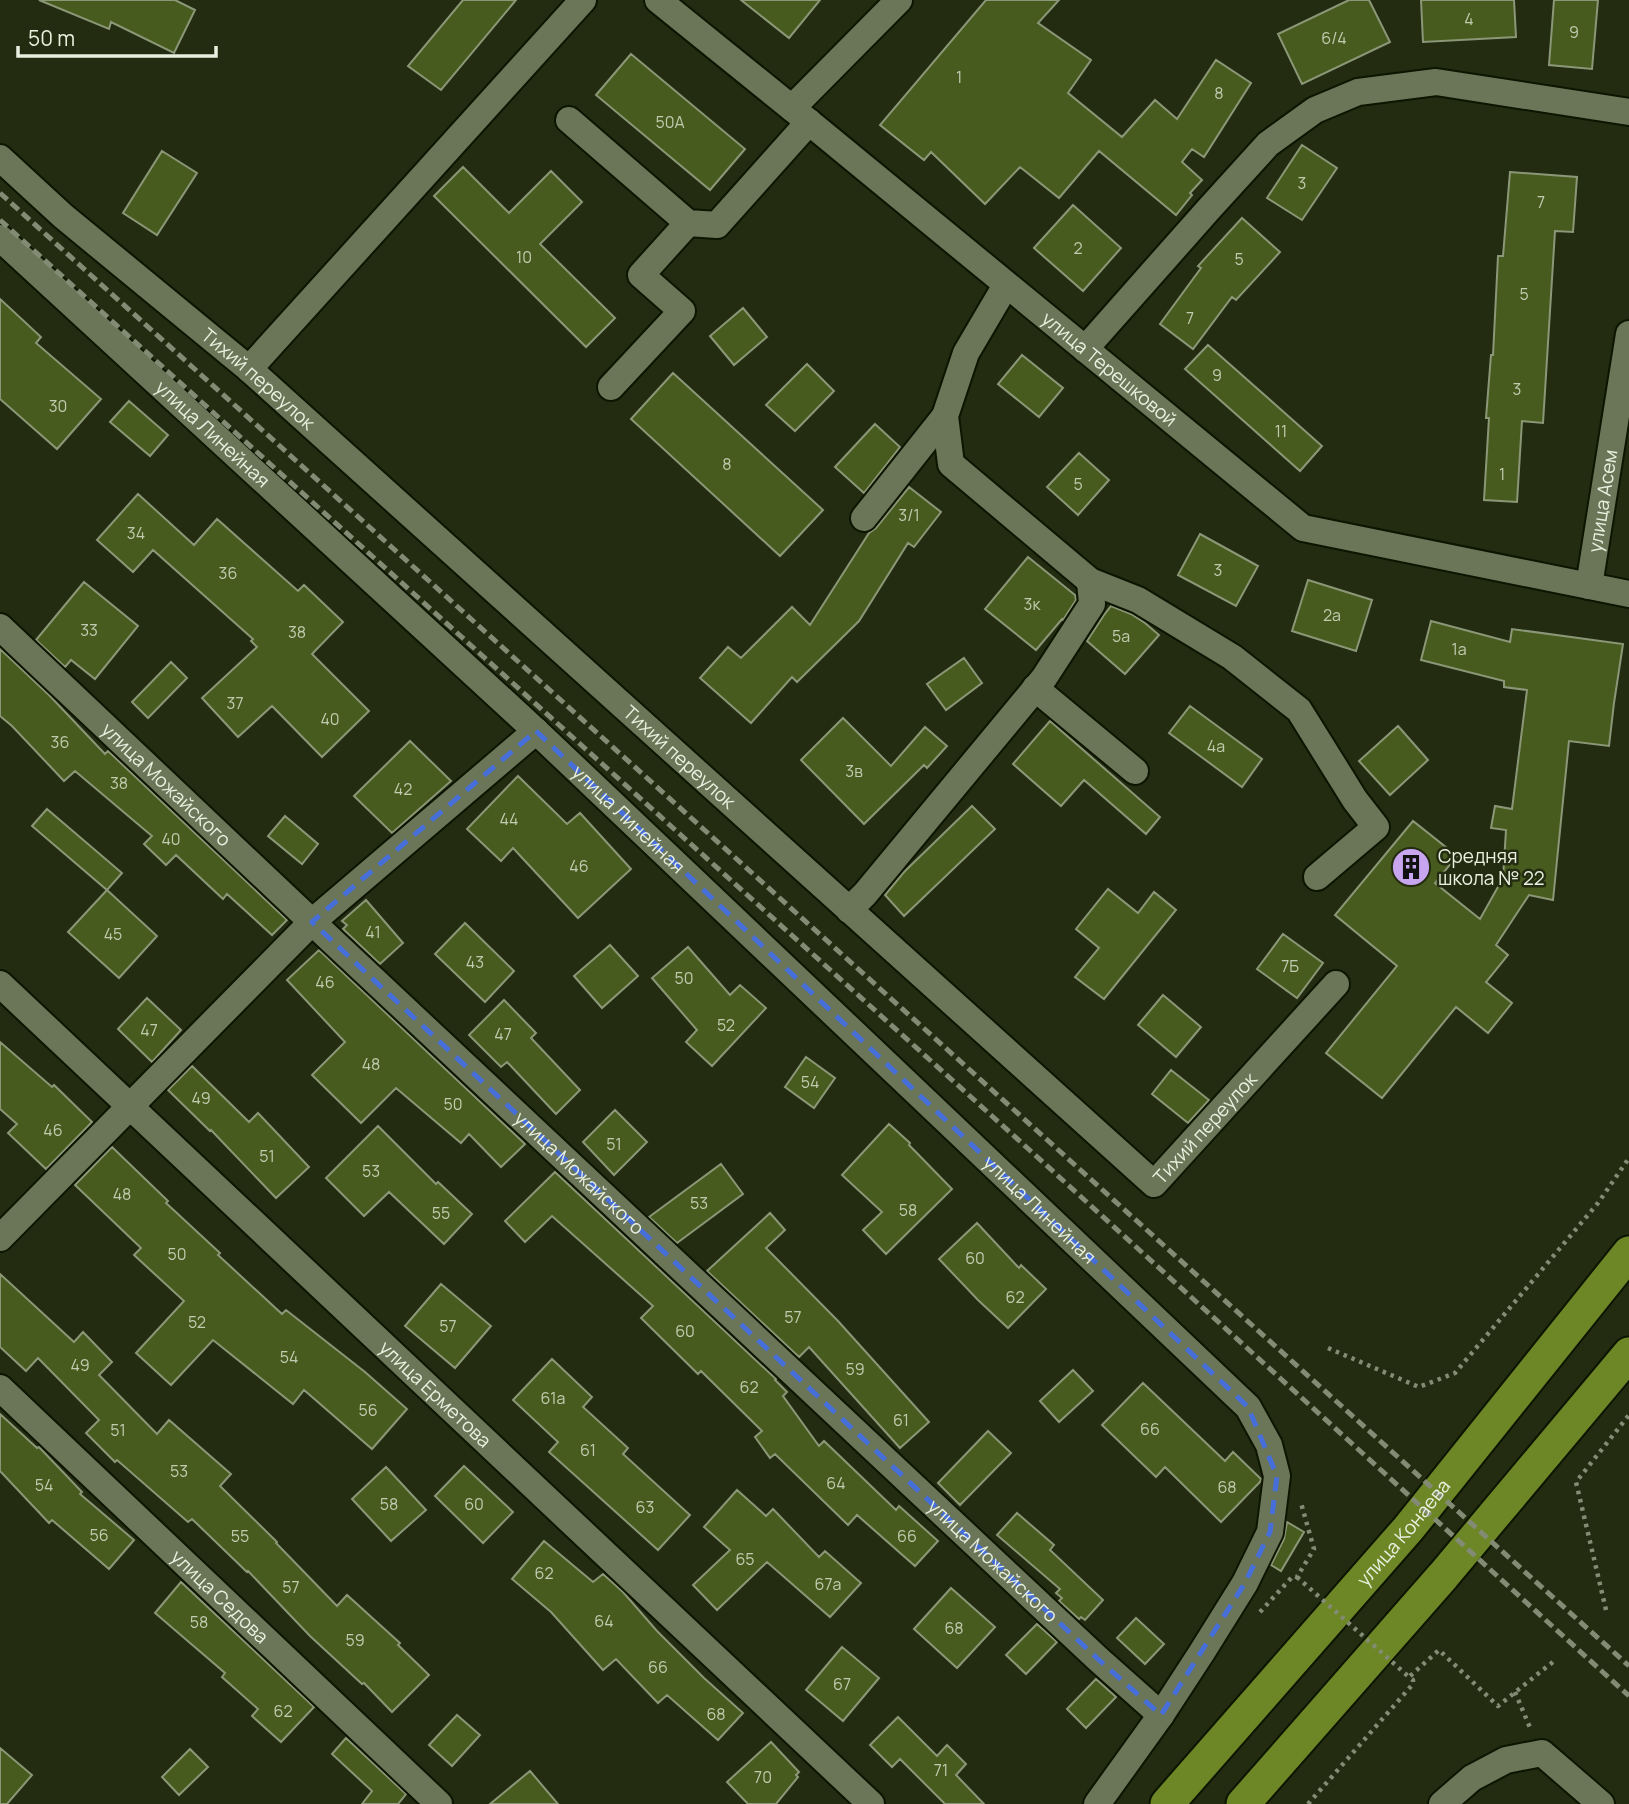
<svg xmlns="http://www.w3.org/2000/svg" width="1629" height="1804" viewBox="0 0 1629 1804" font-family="Manrope,sans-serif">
<rect width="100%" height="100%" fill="#232c11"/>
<path fill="#485b1e" stroke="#8b9777" stroke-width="2" d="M39,0H175L195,10L174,53L111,22L109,29Z
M463,0H516L441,90L408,66Z
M741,0H820L789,38Z
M986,0H1059L1038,23L1091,60L1068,93L1122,137L1155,100L1177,119L1216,60L1251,83L1204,157L1192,149L1182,162L1202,180L1190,193L1192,195L1176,215L1099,151L1059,198L1020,167L985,204L931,152L924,160L880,125Z
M1349,0H1369L1390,42L1302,84L1278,34Z
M1421,0H1514L1516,37L1423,42Z
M1554,0H1598L1592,69L1549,65Z
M631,54L745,149L710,190L596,95Z
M1302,145L1337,168L1302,220L1267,198Z
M162,151L197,173L157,235L123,213Z
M463,167L509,213L551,171L582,202L540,244L615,318L586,347L434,196Z
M1510,172L1577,177L1573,232L1555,231L1543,423L1522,421L1517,502L1484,500L1489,418H1486L1491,355H1493L1498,256H1503Z
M1073,205L1121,248L1083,291L1034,248Z
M1242,218L1280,252L1236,300L1232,297L1193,349L1160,324L1201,268L1198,266Z
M0,299L41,337L36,343L101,399L57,449L0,399Z
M743,308L767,337L734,365L710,336Z
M1208,345L1322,446L1300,471L1185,369Z
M1022,355L1063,388L1039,417L998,384Z
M807,364L834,391L795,431L766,405Z
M673,373L823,510L780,556L631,419Z
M129,401L168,435L150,456L110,422Z
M875,424L900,447L864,493L835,467Z
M1079,453L1109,480L1078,515L1047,487Z
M909,487L941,512L914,547L908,543L859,621L797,682L792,677L751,723L700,678L728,647L741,658L792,607L810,625L869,533L876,528Z
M138,494L194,545L217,519L298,591L304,585L343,622L312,654L369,711L322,757L272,706L238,737L202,698L257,647L251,641L253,639L153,550L133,572L97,540Z
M1200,534L1258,566L1236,606L1178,575Z
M1028,557L1075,595L1076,600L1063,620L1062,619L1036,650L985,609Z
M1308,580L1372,600L1356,651L1292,631Z
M84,582L138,626L95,679L71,660L65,667L36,640Z
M1111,606L1131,614L1145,623L1159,635L1125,674L1087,641L1104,615Z
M1431,621L1510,642L1512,629L1623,644L1614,703L1609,746L1569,741L1553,900L1529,895L1496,945L1508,955L1486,982L1512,1003L1488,1033L1456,1007L1382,1098L1326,1053L1397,966L1335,915L1413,821L1457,856L1435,883L1480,919L1503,878L1506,830L1491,828L1495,806L1512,809L1527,690L1504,687V681L1421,660Z
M0,649L49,695L105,754L108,751L287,920L272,935L227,894L223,899L176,855L166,865L144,844L152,836L75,771L64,781L12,726L0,716Z
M964,658L982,683L946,710L927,684Z
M171,662L187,678L148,718L132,702Z
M1190,706L1262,759L1242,787L1169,733Z
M843,718L891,766L925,727L947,746L927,768L924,765L864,824L801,760Z
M1050,721L1160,817L1146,834L1084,780L1061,806L1013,764Z
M1398,726L1428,760L1390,795L1359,761Z
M410,741L451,781L392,833L354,796Z
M518,776L567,824L580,813L631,869L578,918L513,848L501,861L467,829Z
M972,806L995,829L904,916L885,895L904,872Z
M47,809L122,873L107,890L32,826Z
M285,816L318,844L302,864L268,836Z
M1108,889L1138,913L1154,892L1176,910L1104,999L1075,977L1099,948L1076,929Z
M107,890L157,936L119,978L68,932Z
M366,900L403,943L380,964L343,929L347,925L342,921Z
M465,923L514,971L485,1002L435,954Z
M1283,934L1323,963L1297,998L1257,969Z
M610,945L638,976L602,1008L574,976Z
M688,947L730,995L740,985L766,1008L712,1066L686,1042L697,1030L652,978Z
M319,950L525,1144L501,1167L469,1134L461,1143L396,1088L361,1123L312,1075L345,1042L287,980Z
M1163,995L1201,1027L1176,1057L1138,1025Z
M147,998L181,1030L152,1062L118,1029Z
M504,1000L536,1033L531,1038L580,1090L556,1114L507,1062L501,1067L469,1035Z
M0,1042L52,1087L54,1085L92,1122L46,1169L8,1133L17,1124L0,1109Z
M806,1057L835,1078L814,1108L785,1087Z
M192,1066L249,1122L258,1113L309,1167L276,1198L211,1130L210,1131L168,1090Z
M1171,1070L1209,1100L1188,1123L1152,1094Z
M615,1110L647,1142L614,1175L583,1142Z
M889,1124L910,1143L909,1145L952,1189L886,1254L863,1230L882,1212L842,1175Z
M378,1126L436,1184L438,1182L472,1214L444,1244L389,1192L364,1216L326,1178Z
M112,1147L168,1201L166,1203L220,1253L218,1255L282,1314L286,1310L365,1372L407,1409L372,1449L304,1390L293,1404L213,1340L171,1385L136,1353L184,1301L134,1255L141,1248L75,1185Z
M721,1164L743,1194L677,1243L649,1217Z
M555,1172L776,1379L775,1380L787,1392L783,1396L819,1446L824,1441L896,1510L899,1506L938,1541L915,1566L857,1515L848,1525L775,1454L770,1458L755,1437L762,1431L701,1371L698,1374L641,1318L653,1306L552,1216L525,1242L505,1221Z
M770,1213L785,1230L766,1248L838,1321L929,1422L900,1448L809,1347L799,1357L707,1271Z
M977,1223L1019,1268L1021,1265L1046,1289L1008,1328L978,1300L939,1259Z
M0,1274L74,1342L83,1332L112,1362L99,1375L157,1434L169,1420L231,1474L220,1486L277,1542L276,1543L337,1606L347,1595L400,1643L398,1645L429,1675L392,1712L364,1683L362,1684L310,1636L248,1571L247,1572L192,1519L188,1522L117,1460L115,1462L86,1433L99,1420L38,1358L26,1371L0,1347Z
M441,1284L491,1326L455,1368L405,1326Z
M552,1359L592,1397L583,1407L628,1448L623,1454L690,1515L658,1550L549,1452L558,1442L513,1400Z
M1073,1370L1093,1391L1059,1422L1040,1401Z
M1143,1383L1225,1461L1233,1452L1261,1479L1260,1482L1221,1522L1165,1467L1156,1477L1102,1425Z
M0,1414L37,1448L39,1447L82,1492L80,1494L134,1540L109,1569L52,1520L49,1523L0,1471Z
M988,1431L1011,1453L960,1505L938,1483Z
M464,1466L513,1512L483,1543L435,1496Z
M386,1467L426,1510L391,1541L352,1499Z
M737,1490L766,1516L773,1509L819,1557L825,1551L861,1583L830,1617L767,1562L717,1610L693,1585L730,1550L704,1527Z
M1017,1513L1054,1545L1050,1550L1103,1600L1085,1620L1081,1617L1079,1619L1059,1601L1062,1598L1056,1593L1060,1589L997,1535Z
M1287,1522L1304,1532L1281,1571L1271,1565L1284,1539Z
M544,1541L593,1582L603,1574L623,1592L657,1631L704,1678L743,1713L718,1740L667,1695L658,1703L616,1659L603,1670L551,1612L512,1579Z
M181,1582L314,1707L281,1742L252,1716L258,1709L222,1677L225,1673L155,1613Z
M951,1588L995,1627L957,1668L914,1629Z
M1136,1618L1164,1644L1145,1664L1117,1638Z
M1037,1624L1057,1642L1026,1674L1006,1655Z
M842,1647L879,1678L843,1721L806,1690Z
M1096,1679L1116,1697L1086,1728L1067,1709Z
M457,1715L480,1735L452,1766L429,1745Z
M898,1717L937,1756L947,1745L966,1764L956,1775L984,1804H945L900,1759L892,1767L870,1745Z
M346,1738L406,1794L398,1804H362L372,1791L332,1754Z
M771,1742L799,1772L796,1775L798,1777L776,1804H748L727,1782Z
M0,1748L32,1775L7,1804H0Z
M190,1749L208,1767L179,1795L162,1777Z
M530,1771L558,1804H490Z"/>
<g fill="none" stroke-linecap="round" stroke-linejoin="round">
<g stroke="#0d1400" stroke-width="30">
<g id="minor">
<path id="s1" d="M658,0L809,122L1303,528L1629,594"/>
<path d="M792,108L899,0"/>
<path d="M569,120L688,223L717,225L809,122"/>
<path id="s2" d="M0,158L63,216L249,369L1154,1184L1336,984"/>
<path id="s3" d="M0,238L536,731L1248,1407L1269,1445L1277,1476L1270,1532L1245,1583L1202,1652L1161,1715L1097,1804"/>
<path d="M1006,285L966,353L945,416L951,464L1090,581L1138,600L1232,657L1299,710L1355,800L1376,827L1317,877"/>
<path d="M1085,349L1208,210L1268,144L1315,110L1358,92L1436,82L1629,112"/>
<path d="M249,369L583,0"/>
<path d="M611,387L682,311L641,275L688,223"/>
<path d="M864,518L945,416"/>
<path id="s4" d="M1589,586L1629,334"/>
<path id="s5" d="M0,627L312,922L1098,1659L1161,1715"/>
<path d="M1035,688L1135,771"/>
<path d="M849,910L865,894L1044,678L1092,604L1090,581"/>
<path id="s6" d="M0,984L871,1804"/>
<path d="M0,1238L312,922L536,731"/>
<path id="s7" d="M0,1388L439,1804"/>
<path d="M1442,1804L1472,1778L1506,1760L1542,1753L1601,1804"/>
</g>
</g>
<g stroke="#0d1400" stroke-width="37">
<g id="major">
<path id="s8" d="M1167,1804L1408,1529L1629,1253"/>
<path d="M1243,1804L1443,1576L1629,1354"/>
</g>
</g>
<path stroke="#848c76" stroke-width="4.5" stroke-dasharray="3.5 5" stroke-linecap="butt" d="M1328,1348L1419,1387L1455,1373L1598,1203L1629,1158
M1606,1610L1576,1482L1629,1415
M1260,1612L1293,1576L1297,1577L1314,1549L1301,1503
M1515,1692L1531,1730
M1308,1804L1413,1684V1680L1409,1677L1439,1650L1498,1706L1554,1661"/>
<use href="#minor" stroke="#6b7658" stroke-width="26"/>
<use href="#major" stroke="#6d8626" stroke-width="33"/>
<path stroke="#838b75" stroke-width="5" stroke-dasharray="10 5" stroke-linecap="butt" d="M0,193L1629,1666
M0,220L1034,1154L1629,1696"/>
<path stroke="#848c76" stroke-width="4.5" stroke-dasharray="3.5 5" stroke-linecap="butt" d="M1297,1577L1409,1677"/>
</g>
<path fill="none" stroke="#466ed9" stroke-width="5" stroke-dasharray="14 9" stroke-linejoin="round" d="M536,731L1248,1407L1277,1476L1270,1532L1245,1583L1161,1715L1098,1659L312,922Z"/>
<defs>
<g id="building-disc" transform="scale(2.0125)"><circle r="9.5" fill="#c7a6ef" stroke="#232c11"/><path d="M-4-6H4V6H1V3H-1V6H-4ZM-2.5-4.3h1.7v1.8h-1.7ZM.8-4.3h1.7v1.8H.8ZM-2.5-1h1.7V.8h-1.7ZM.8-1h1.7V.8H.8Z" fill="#111"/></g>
</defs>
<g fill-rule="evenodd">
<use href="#building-disc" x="1411" y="867"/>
</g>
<g text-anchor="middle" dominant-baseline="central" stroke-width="5" stroke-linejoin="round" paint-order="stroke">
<g font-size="16" fill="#c1cbaf">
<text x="1469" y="19">4</text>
<text x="1574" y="32">9</text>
<text x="1334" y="38">6/4</text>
<text x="959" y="77">1</text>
<text x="1219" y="93">8</text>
<text x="670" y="122">50А</text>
<text x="1302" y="183">3</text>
<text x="1541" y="202">7</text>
<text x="1078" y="248">2</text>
<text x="524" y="257">10</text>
<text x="1239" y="259">5</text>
<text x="1524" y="294">5</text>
<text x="1190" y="318">7</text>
<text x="1217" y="375">9</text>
<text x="1517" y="389">3</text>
<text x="58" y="406">30</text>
<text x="1281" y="431">11</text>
<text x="727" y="464">8</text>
<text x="1502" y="474">1</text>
<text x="1078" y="484">5</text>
<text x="909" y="515">3/1</text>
<text x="136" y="533">34</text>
<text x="1218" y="570">3</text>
<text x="228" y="573">36</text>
<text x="1032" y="604">3к</text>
<text x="1332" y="615">2а</text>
<text x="89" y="630">33</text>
<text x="297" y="632">38</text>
<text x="1121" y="636">5а</text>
<text x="1459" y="649">1а</text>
<text x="235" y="703">37</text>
<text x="330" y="719">40</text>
<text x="60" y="742">36</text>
<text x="1216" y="746">4а</text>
<text x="854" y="771">3в</text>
<text x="119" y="783">38</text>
<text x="403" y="789">42</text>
<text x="509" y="819">44</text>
<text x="171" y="839">40</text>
<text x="579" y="866">46</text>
<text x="373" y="932">41</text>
<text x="113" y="934">45</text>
<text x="475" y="962">43</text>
<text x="1290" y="966">7Б</text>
<text x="684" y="978">50</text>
<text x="325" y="982">46</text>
<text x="726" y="1025">52</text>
<text x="149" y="1030">47</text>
<text x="503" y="1034">47</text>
<text x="371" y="1064">48</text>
<text x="810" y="1082">54</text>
<text x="201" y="1098">49</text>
<text x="453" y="1104">50</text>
<text x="53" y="1130">46</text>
<text x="614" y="1144">51</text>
<text x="267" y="1156">51</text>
<text x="371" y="1171">53</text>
<text x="122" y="1194">48</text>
<text x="699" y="1203">53</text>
<text x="908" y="1210">58</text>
<text x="441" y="1213">55</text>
<text x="177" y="1254">50</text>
<text x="975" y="1258">60</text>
<text x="1015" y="1297">62</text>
<text x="793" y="1317">57</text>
<text x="197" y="1322">52</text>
<text x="448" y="1326">57</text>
<text x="685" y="1331">60</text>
<text x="289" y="1357">54</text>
<text x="80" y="1365">49</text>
<text x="855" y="1369">59</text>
<text x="749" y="1387">62</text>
<text x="553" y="1398">61а</text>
<text x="368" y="1410">56</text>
<text x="901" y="1420">61</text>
<text x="1150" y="1429">66</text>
<text x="118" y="1430">51</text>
<text x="588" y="1450">61</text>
<text x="179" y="1471">53</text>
<text x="836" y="1483">64</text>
<text x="44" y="1485">54</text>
<text x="1227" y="1487">68</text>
<text x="389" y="1504">58</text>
<text x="474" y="1504">60</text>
<text x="645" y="1507">63</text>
<text x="99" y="1535">56</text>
<text x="240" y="1536">55</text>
<text x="907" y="1536">66</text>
<text x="745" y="1559">65</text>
<text x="544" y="1573">62</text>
<text x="828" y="1584">67а</text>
<text x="291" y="1587">57</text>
<text x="604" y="1621">64</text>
<text x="199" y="1622">58</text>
<text x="954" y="1628">68</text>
<text x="355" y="1640">59</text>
<text x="658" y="1667">66</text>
<text x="842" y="1684">67</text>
<text x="283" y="1711">62</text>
<text x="716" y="1714">68</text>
<text x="941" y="1770">71</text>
<text x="763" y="1777">70</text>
</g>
<g font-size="19" fill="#e9f0df" stroke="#232c11">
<text stroke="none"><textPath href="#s1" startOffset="583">улица Терешковой</textPath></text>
<text stroke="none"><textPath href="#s2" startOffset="340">Тихий переулок</textPath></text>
<text stroke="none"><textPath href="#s3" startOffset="289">улица Линейная</textPath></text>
<text stroke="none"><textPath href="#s4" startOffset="86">улица Асем</textPath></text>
<text stroke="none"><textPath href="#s2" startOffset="906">Тихий переулок</textPath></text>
<text stroke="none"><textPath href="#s5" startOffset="229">улица Можайского</textPath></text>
<text stroke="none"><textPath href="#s3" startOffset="856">улица Линейная</textPath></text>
<text stroke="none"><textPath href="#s2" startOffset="1620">Тихий переулок</textPath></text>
<text stroke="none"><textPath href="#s5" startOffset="796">улица Можайского</textPath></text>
<text stroke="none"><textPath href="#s3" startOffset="1423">улица Линейная</textPath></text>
<text stroke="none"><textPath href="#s6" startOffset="598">улица Ерметова</textPath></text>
<text stroke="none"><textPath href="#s8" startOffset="360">улица Конаева</textPath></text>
<text stroke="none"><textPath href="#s5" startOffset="1363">улица Можайского</textPath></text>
<text stroke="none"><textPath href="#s7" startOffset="303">улица Седова</textPath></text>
</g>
<g font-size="19" fill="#e9f0df" stroke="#232c11" text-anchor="start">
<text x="1438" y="856">Средняя<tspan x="1438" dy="22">школа № 22</tspan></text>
</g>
</g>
<path d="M18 46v10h198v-10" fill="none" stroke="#e9f0df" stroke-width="3.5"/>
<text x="28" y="46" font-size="21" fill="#e9f0df" stroke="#232c11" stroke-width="5" paint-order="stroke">50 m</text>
</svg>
